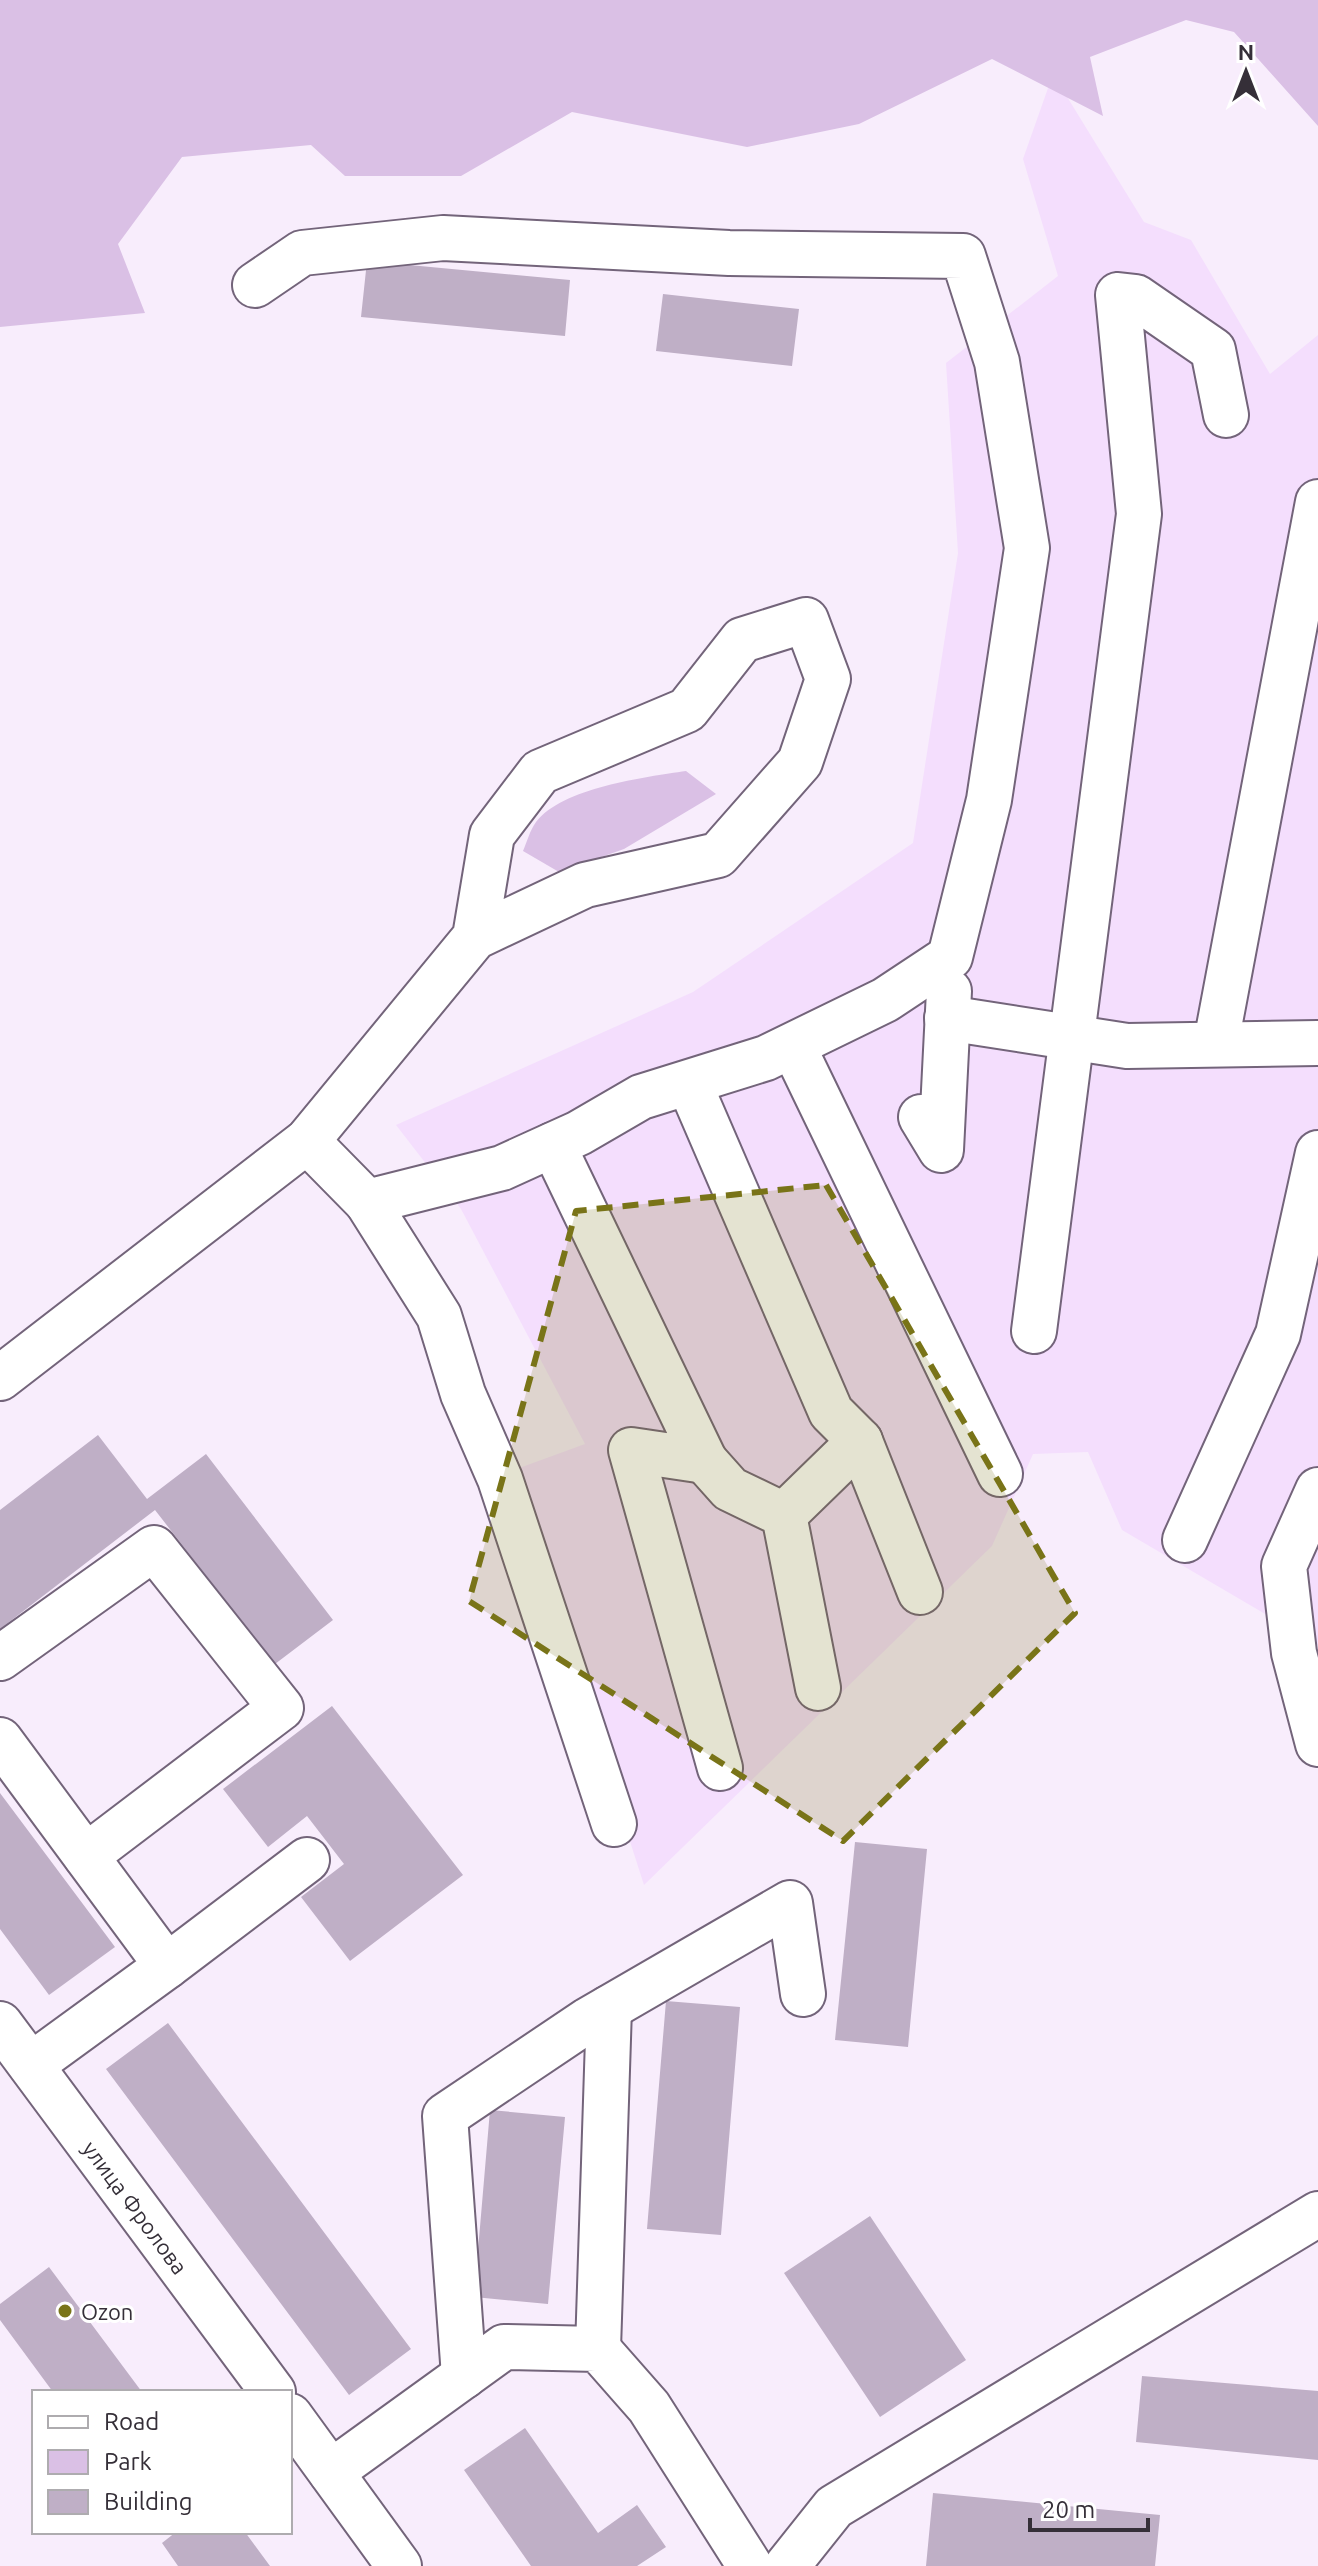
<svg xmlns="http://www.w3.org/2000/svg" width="1318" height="2566" viewBox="0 0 1318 2566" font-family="Ubuntu,sans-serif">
<rect width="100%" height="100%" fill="#f8edfc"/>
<path fill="#f4defd" d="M1053,74L1144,222L1191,240L1270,374L1318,335V1645L1122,1530L1088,1452L1033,1454L992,1546L644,1885L511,1471L585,1444L461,1209L396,1125L693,992L913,843L958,553L946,363L1058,276L1023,159Z"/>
<path fill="#dac0e5" d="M0,0H1318V126L1234,32L1186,20L1090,57L1103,116L992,59L859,124L747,147L572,112L461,176H345L311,145L182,157L118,244L145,313L0,327Z
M686,771L716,794L624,849L559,872L523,851C527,842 530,830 536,822C562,788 645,777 686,771Z"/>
<path fill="#bfafc6" d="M367,261L570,280L565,336L361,317Z
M663,294L799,309L792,366L656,351Z
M98,1435L147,1499L206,1454L333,1620L275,1664L155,1510L0,1629V1510Z
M332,1706L463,1875L350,1961L301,1897L344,1864L307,1816L268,1847L223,1789Z
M0,1793L115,1947L49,1995L0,1929Z
M855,1842L927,1849L908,2047L835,2040Z
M666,2001L740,2007L721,2235L647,2229Z
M168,2023L411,2349L349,2395L106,2069Z
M490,2110L565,2117L548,2304L474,2297Z
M870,2216L966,2360L880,2417L784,2273Z
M49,2267L142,2392H53L0,2320V2304Z
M1142,2376L1318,2391V2460L1136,2442Z
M525,2428L598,2533L637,2505L666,2547L637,2566H531L464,2470Z
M933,2493L1160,2515L1155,2566H926Z
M176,2532H245L270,2566H178L162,2543Z"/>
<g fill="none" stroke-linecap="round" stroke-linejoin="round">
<g stroke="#73647a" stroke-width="48">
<g id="minor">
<path d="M255,285L302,253L443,238L729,253L963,256L997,362L1027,548L989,800L950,957L885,1000L766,1058L641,1097L579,1133L502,1168L367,1202L307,1141"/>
<path d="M947,1018L1127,1046L1318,1043"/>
<path d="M1216,1043L1318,502"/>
<path d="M793,1046L1000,1474"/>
<path d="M689,1083L831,1412L860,1441"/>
<path d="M921,1117L941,1150L949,991"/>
<path d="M553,1145L705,1461L631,1450L720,1768"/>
<path d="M367,1202L439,1316L463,1394L500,1479L614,1824"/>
<path d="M1034,1331L1139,514L1118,295L1136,297L1213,350L1226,415"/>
<path d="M0,1378L307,1141L475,937L585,885L718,855L800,762L828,679L806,620L742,640L687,710L540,772L492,835L475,937"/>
<path d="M705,1461L730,1489L784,1515L818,1688"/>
<path d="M1318,1490L1284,1566L1294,1653L1318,1744"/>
<path d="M784,1515L860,1441L920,1592"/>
<path d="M1185,1540L1278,1334L1318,1153"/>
<path d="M0,1658L154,1548L281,1708L86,1856"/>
<path d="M0,1740L167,1966L31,2065"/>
<path d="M167,1966L307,1860"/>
<path id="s1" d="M0,2024L273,2392"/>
<path d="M598,2349L609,2008"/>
<path d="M464,2376L445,2116L588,2020L790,1903L803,1994"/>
<path d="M290,2416L399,2566"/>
<path d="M331,2472L504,2347L598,2349L649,2407L750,2566"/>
<path d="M787,2566L834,2507L1318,2214"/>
</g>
</g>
<use href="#minor" stroke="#fff" stroke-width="44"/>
</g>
<path fill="#797418" fill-opacity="0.2" stroke="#797418" stroke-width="6" stroke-dasharray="16 10" stroke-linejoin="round" d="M826,1185L1075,1613L843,1841L469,1601L576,1211Z"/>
<circle fill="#797418" stroke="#fff" stroke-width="3" cx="65" cy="2311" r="8"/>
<g text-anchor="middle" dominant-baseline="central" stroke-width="6" stroke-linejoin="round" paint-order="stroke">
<g font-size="22" fill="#352f38" stroke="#fff">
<text stroke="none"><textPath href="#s1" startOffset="228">улица Фролова</textPath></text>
</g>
<g font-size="22" fill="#352f38" stroke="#fff" text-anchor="start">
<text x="81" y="2311">Ozon</text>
</g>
</g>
<rect x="32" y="2390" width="260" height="144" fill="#ffffff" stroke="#aeacaf" stroke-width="2"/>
<rect x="48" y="2416" width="40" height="12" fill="#ffffff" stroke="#aeacaf" stroke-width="2"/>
<text x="104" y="2430" font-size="24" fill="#352f38">Road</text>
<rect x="48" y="2450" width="40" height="24" fill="#dac0e5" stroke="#aeacaf" stroke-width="2"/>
<text x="104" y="2470" font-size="24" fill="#352f38">Park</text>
<rect x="48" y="2490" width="40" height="24" fill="#bfafc6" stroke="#aeacaf" stroke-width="2"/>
<text x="104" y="2510" font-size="24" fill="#352f38">Building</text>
<g transform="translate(1246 72)" stroke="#ffffff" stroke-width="6" paint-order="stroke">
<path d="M0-6L14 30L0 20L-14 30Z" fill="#352f38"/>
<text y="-12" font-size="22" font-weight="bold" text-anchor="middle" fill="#352f38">N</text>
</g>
<path d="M1030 2518v12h118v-12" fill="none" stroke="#352f38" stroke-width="4"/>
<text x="1042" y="2518" font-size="24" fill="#352f38" stroke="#ffffff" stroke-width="6" paint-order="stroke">20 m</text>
</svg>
